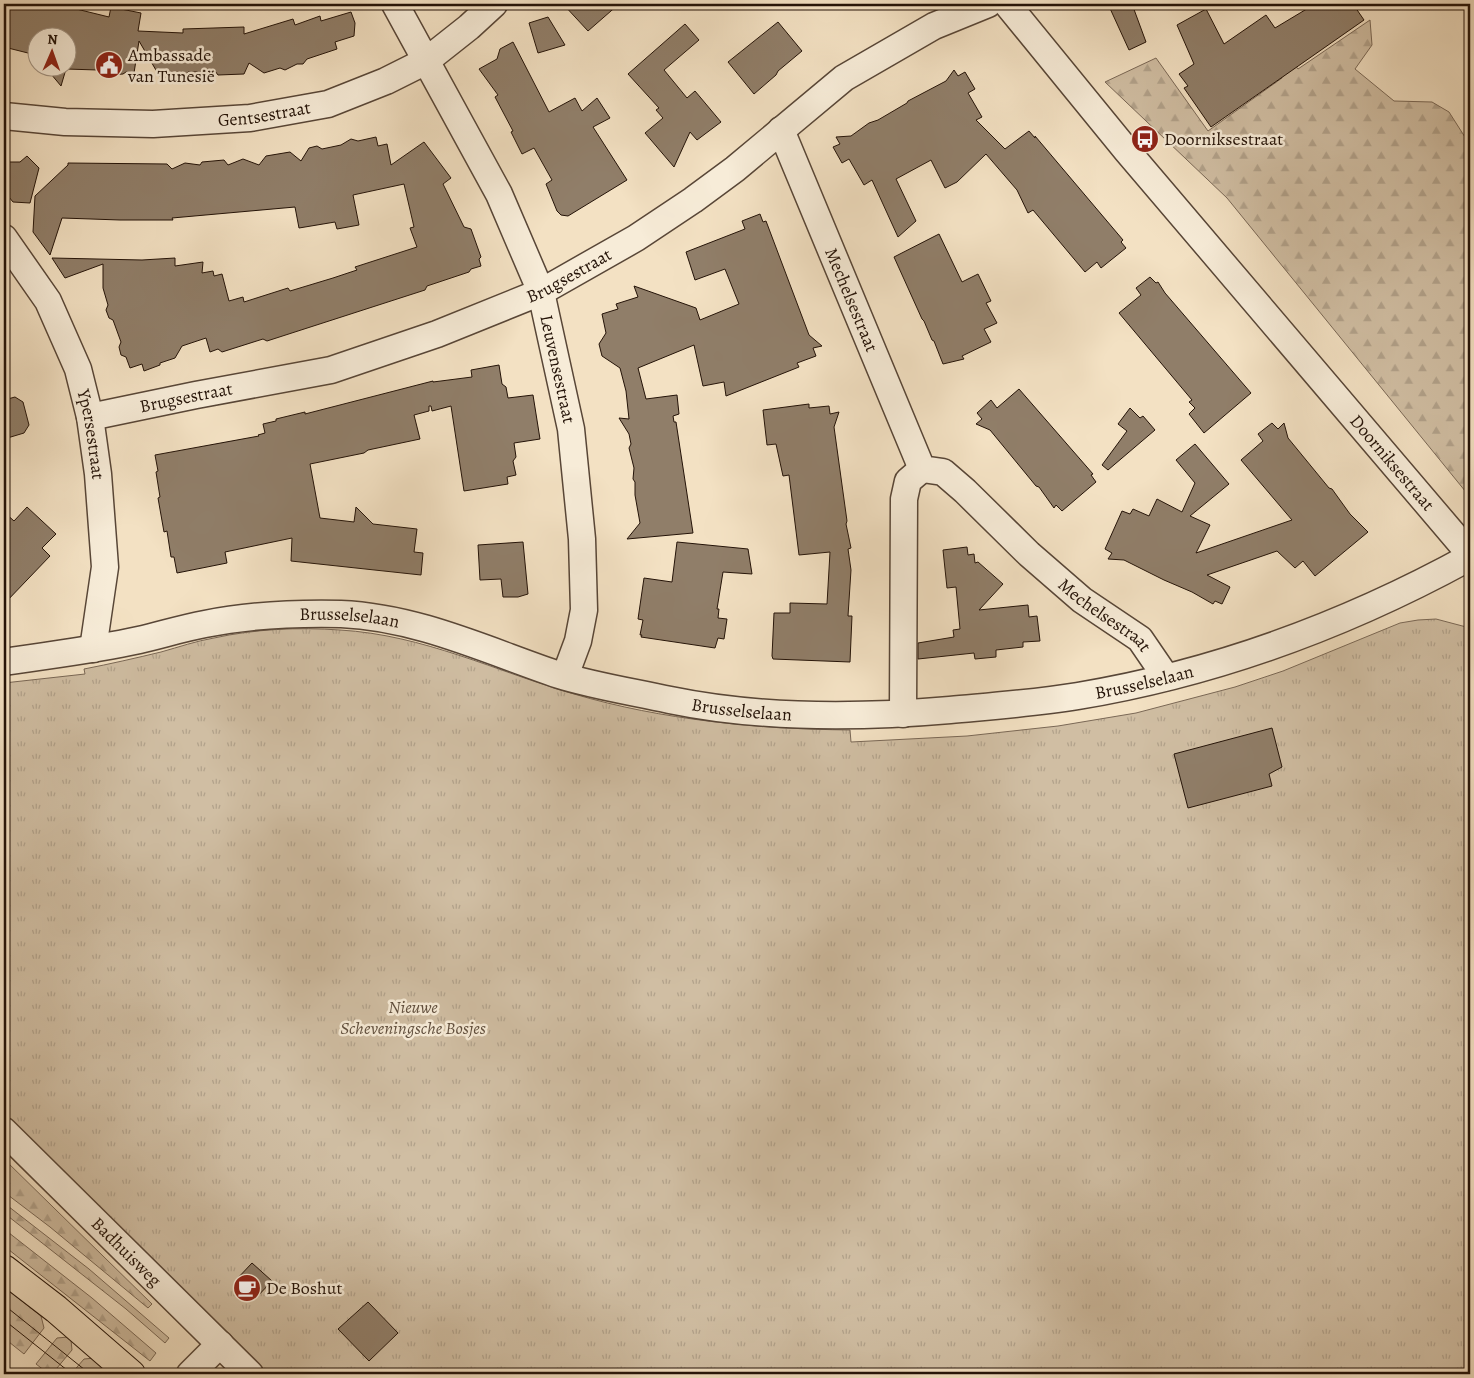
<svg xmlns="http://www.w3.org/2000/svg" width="1474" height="1378" viewBox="0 0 1474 1378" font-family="Alegreya,serif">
<defs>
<pattern id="forest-firs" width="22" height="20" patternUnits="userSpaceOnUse" patternTransform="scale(1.25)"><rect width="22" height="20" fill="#d0bea3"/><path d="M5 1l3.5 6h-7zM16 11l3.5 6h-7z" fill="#b2a28b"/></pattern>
<pattern id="park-tufts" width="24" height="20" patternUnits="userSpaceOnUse" patternTransform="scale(1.25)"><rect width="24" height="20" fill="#d0bea3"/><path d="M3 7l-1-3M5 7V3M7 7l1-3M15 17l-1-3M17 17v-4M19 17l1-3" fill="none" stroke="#b2a28b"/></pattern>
</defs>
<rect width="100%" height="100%" fill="#f3e1c3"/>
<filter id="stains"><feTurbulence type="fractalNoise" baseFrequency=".004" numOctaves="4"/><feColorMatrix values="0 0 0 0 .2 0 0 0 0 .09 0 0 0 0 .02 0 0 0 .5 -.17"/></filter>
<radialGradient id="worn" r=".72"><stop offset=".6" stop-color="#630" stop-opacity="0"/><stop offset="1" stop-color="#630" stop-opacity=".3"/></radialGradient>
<path fill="url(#forest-firs)" stroke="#7a6856" d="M1370,20L1372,45L1355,69L1394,101L1432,102L1449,112L1470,145V497L1227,198L1105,82L1156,58L1208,131L1282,78L1278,70L1292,61L1298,69Z
M4,1159L152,1304L148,1308L50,1227L4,1192Z
M4,1203L89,1269L169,1338L165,1343L126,1309L4,1213Z
M4,1229L92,1298L156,1353L150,1361L4,1246Z
M4,1287L41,1316L44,1328L24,1354L4,1338Z
M68,1337L71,1340L72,1350L52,1374H49L36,1364L57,1338Z
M95,1358L113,1374H71L84,1359Z"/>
<path fill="url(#park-tufts)" stroke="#7a6856" d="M1436,619L1470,628V1374H266L4,1116V683L85,674L84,669C110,664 136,658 161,652C179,647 196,641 214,638C255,629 298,627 340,630C424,635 495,671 574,694C662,720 758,729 850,730L851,742L967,736L1058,726L1136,713L1235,687L1283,671L1400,623L1418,620Z"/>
<path fill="#907e69" stroke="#241308" d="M4,4H56L109,17L111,7L141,13L138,31L183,33V29L244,27V34L293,19L295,25L320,16L321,21L351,12L355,23L354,36L335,42L337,49L307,59L303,64H297L285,70L280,68L264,73L249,63L244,74L218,75L215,71L202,72H188L186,76L160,77L139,41L134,73L126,72L123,74L108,75L101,73L98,70L66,69L61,86L46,68H68V38H38V58L36,55L4,47Z
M563,4H619L588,31Z
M1108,4H1132L1146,42L1129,50Z
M1315,4H1353L1364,20L1211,127L1184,88L1188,86L1179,74L1194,64L1177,25L1206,9L1224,44L1266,15L1275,28Z
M548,17L565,45L538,53L529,23Z
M778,22L802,51L778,71L776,75L754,94L728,62Z
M685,24L699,40L664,70L687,98L695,91L721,122L697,140L690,132L674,167L645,133L663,118L656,110L659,108L628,74Z
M513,42L549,112L575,98L582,111L597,98L610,118L593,127L627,180L568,216L561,215L557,211L546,184L552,180L534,148L522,154L511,132L513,131L495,97L498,95L479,69L497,59L500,49Z
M954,70L958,76L965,72L975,89L968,93L982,117L976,120L1005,149L1029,131L1035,138V136L1123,240L1121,242L1126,248L1101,268L1097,262L1085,272L1033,210L1028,213L1017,190L986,154L957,182L945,188L931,160L896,179L916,221L898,237L872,180L864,185L849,159L842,163L833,147L840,144L836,137L851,136L869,123L878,120L907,103L908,101L946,81Z
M376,137L378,146L387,144L391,165L424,142L451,178L443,184L464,227L471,229L481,257L479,259L481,266L471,269L469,272L427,286L425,290L267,341L263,339L222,352L218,349L210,352L206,338L182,346L175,358L160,363V365L144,371L142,364L130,368L126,357L121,355L119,347L121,342L113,320L109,318L106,310L108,305L103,288V264L65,278L52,258L142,260L175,258V266L203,262L202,273L213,271L214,276L222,274L229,301L243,297L244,302L288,288L290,291L333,278L357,270L355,267L417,247L410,228L414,227L404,184L353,195L359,225L337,229L335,222L299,228L295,207L172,218L173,220H120L62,218L50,255L33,232L35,196L68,165V163L167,164L172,169L185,163L200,165L202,162L224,160L228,165L243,159L259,165L266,156L290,152L301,161L309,148L317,146L322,149L341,145L351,139L358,141Z
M27,156L39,168L30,203L13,202L4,191V162H20Z
M760,214L763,222L766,221L809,335L822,346L813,348L816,356L797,363L799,367L726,396L724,382L703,386L694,345L638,368L646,399L677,395L679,414L673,416L674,422H676L693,533L627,539L640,523L635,495V482L633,479L634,468L629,448L631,444L629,434L619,418L629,419L626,391L620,368L602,356L599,344L606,333L602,314L618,309L616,304L638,297L634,286L696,308L700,320L739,304L725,269L695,280L686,252L745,229L742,221Z
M939,234L962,282L978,274L991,301L986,303L997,323L984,329L991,342L962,356L964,359L943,364L934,341L932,340L924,321L922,319L894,257Z
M1150,277L1156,283L1158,282L1165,293L1251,393L1204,433L1189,414L1195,408L1189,402L1192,400L1119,313L1141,295L1136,288Z
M499,365L502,384L506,387L508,398L533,395L540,439L514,443L516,457L513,461L516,475L507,477L508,484L464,491L451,406L432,411L431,406H429V411L414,415L420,439L368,450L364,453L310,464L320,518L354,522L356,507L373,524L417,529L414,552L423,553L421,575L291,561L292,538L225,552L227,563L177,573L174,557H171L167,531L164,532L158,498L160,497L156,472L158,471L155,455L259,436L258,435L265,433L263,424L276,421V419L305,412V414L433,381V382L472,377L471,370Z
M1019,389L1093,474L1091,475L1096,482L1062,511L1056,505L1054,508L1039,487L1036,486L990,430L976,424L982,419L977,413L991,400L997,408Z
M15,397L23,402L29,425L24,433L4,439V400Z
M809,404V408L829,406L830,414L839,412L834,427L847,521L846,524L851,548L848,549L851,570L848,616H852L850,662L773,659L772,656L774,613H790V603L827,604L830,552L799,555L789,475L783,476L776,444L767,445L763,410Z
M1130,408L1140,418L1143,416L1155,430L1108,470L1102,465L1127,431L1118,424Z
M1272,423L1278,429L1284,423L1288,438L1329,488L1332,489L1350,514L1368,532L1315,576L1303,561L1295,568L1277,551L1207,575L1230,587L1222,604L1215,601L1213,604L1192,592L1164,580L1124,560L1108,559L1112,553L1105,549L1122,511L1130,514L1133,509L1149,516L1157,499L1182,512L1195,483L1176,460L1195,444L1229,484L1190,516L1210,525L1196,553L1292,520L1241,460L1263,441L1258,434Z
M27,507L56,534L42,548L50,556L4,604V512L14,521Z
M523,542L528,594L518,597H503L501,579L480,580L478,545Z
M677,542L748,549L752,574L723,572L717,609H719L718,618L727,619L724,639L718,638L715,648L641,637L642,635H640L643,620L638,619L644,578L672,582Z
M967,547L968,555L974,554L975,563L978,562L1003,584L979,610L1028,605L1029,617L1037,616L1040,641L1023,642V647L996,650V657L975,659L974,653L918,659V643L954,637L953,630L960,629L956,587L947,588L943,550Z
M1272,728L1282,767L1269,774L1272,786L1188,808L1174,754Z
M252,1263L272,1281L254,1300L235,1281Z
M368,1302L398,1333L369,1361L338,1329Z"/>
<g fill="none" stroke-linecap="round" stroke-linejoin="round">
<g stroke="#584637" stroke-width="29">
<g id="minor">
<path id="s1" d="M395,4L499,194L541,292L571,429L582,539L584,610L578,641L565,676"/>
<path id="s2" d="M1007,4L1127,151L1470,554"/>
<path id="s3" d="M4,116L65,122L153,124L250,118L328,104L386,81L426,61L469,27L494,4"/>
<path id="s4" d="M781,130L922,469L943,472L965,491L1029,554L1082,600L1140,639L1166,677"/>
<path id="s5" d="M4,238L48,301L78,369L90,417L98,474L105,567L93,649"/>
<path id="s6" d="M90,417L196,395L331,370L437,334L541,292L636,238L693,200L735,169L844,78L934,26L988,4"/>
<path id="s7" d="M4,662C49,655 94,650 139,640C161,635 183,628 205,624C249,615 295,613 341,614C417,617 488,651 559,675C594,686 634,692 670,700C762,719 858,718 950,710C993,706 1036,703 1078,696C1216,673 1348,624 1470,557"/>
<path d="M903,714L904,499L908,481L922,469"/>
<path id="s8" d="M4,1131L250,1374"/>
<path d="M190,1374L220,1344"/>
</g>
</g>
<g stroke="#241308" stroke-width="30">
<path id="major" d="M4,1269L56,1309L131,1374"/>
</g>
<use href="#minor" stroke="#f7ecd8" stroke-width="26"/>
<use href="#major" stroke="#f3e1c3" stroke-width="28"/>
<path stroke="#241308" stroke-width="1" d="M4,1305L90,1374
M4,1320L72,1374"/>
</g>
<defs>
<g id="civic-disc" transform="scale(1.4375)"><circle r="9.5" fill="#8f2418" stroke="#f7ecd8"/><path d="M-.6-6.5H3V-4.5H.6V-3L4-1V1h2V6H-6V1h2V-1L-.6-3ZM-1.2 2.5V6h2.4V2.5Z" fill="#fff"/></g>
<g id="bus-disc" transform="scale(1.4375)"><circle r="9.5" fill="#8f2418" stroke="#f7ecd8"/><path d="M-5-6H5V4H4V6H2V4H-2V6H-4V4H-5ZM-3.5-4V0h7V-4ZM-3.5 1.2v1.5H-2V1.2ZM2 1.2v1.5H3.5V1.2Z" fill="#fff"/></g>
<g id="cafe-disc" transform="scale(1.4375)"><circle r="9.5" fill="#8f2418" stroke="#f7ecd8"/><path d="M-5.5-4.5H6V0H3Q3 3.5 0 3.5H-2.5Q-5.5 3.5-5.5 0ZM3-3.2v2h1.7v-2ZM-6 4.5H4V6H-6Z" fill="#fff"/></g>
</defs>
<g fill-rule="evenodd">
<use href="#civic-disc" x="109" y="65"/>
<use href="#bus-disc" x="1145" y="139"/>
<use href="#cafe-disc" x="247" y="1288"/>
</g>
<g text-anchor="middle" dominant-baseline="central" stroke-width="5" stroke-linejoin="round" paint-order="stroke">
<g font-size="18" fill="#241308" stroke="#f7ecd8" text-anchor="start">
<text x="128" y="55">Ambassade<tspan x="128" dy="21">van Tunesië</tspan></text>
<text x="1164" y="139">Doorniksestraat</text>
<text x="266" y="1288">De Boshut</text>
</g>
<g font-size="18" fill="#241308" stroke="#f7ecd8">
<text stroke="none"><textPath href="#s3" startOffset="261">Gentsestraat</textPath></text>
<text stroke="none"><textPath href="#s6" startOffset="502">Brugsestraat</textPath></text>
<text stroke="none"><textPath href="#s4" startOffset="184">Mechelsestraat</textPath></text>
<text stroke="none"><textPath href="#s1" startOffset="402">Leuvensestraat</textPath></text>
<text stroke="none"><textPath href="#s6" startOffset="98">Brugsestraat</textPath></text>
<text stroke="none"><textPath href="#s5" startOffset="218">Ypersestraat</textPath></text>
<text stroke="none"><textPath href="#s2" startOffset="599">Doorniksestraat</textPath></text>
<text stroke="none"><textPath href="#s4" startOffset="605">Mechelsestraat</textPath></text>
<text stroke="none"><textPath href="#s7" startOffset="350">Brusselselaan</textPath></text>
<text stroke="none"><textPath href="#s7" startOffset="1160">Brusselselaan</textPath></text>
<text stroke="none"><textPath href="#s7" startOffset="755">Brusselselaan</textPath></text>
<text stroke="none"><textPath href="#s8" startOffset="172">Badhuisweg</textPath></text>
</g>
<g font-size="18" font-style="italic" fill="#604f3e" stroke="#f7ecd8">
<text x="413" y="1007">Nieuwe<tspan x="413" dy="21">Scheveningsche Bosjes</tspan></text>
</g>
</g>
<rect width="1474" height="1378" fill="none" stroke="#f3e1c3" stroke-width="20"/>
<rect x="5" y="5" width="1464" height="1368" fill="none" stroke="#241308" stroke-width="2.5"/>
<rect x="10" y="10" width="1454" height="1358" fill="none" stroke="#241308"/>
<g transform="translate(52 52) rotate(2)"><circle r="24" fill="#f7ecd8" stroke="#a39585"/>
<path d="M0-4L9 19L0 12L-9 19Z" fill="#8f2418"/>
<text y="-8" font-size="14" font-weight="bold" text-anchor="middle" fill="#241308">N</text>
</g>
<rect width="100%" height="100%" filter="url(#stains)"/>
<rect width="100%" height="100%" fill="url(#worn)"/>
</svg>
